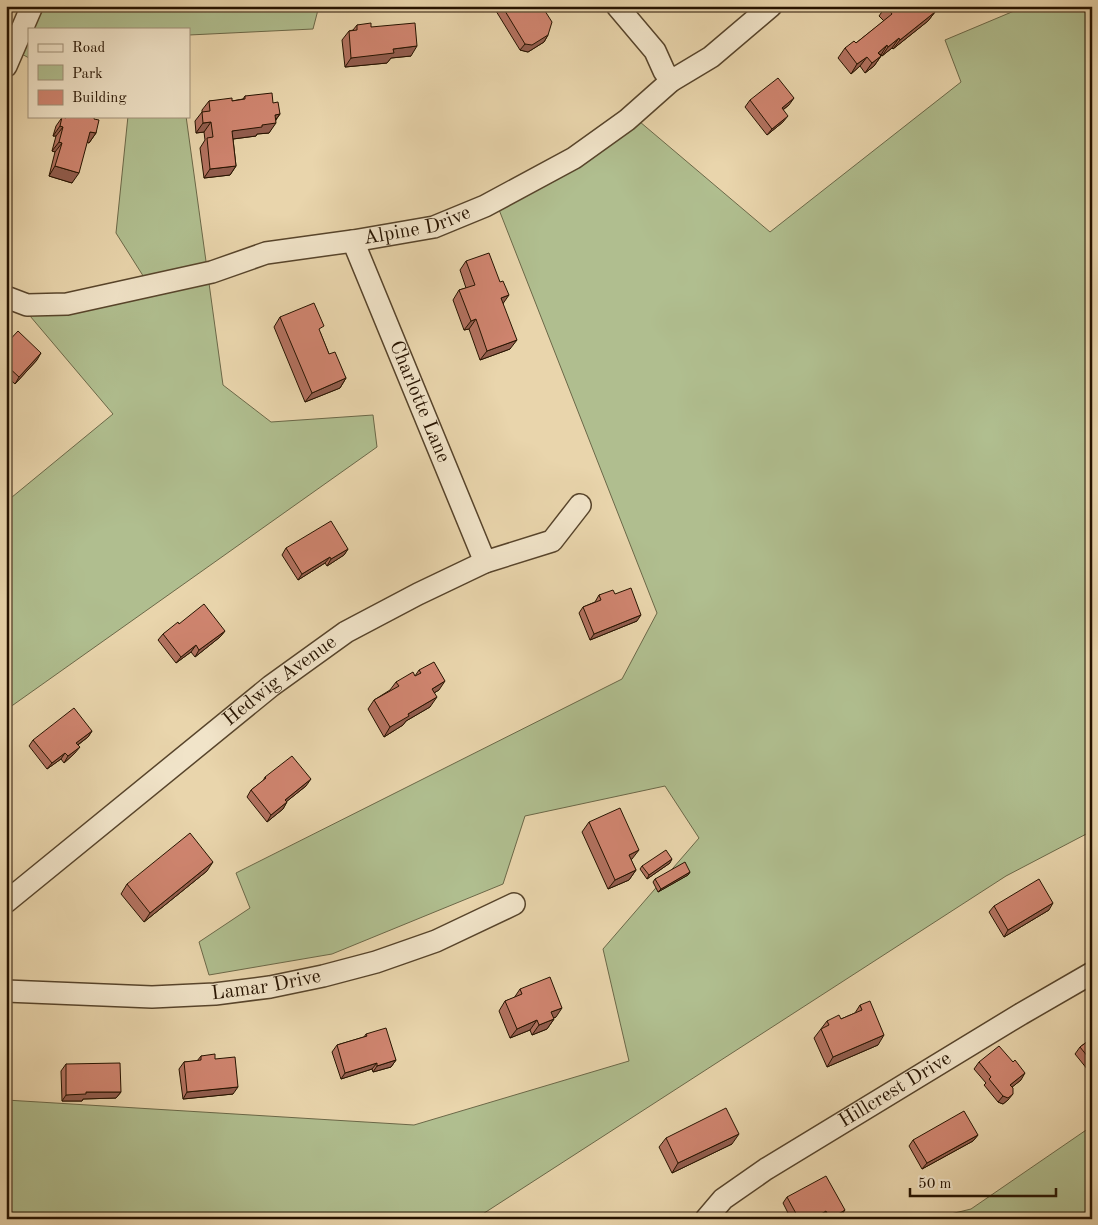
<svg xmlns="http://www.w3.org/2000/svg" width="1098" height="1225" viewBox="0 0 1098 1225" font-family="'Old Standard TT',serif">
<rect width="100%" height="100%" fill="#e9d5ac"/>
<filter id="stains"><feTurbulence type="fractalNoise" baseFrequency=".004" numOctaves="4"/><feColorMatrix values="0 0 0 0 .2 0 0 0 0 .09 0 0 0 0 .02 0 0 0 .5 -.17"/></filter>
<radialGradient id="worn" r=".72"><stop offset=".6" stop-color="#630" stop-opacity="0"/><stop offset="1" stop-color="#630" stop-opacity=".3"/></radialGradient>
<path fill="#b0be8f" stroke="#6b6848" d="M36,6H319L313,29L189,35V29H29V58L18,52Z
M1026,6H1092V831L1006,876L475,1219H6V1100L414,1125L629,1061L603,949L699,838L665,786L525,816L503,884L332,954L209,975L199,942L250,908L236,873L622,679L657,613L496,202L633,116L770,232L961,82L945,40Z
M128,116H186L223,385L271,422L373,415L377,447L6,710V502L113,414L19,303L147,282L116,233Z
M1092,1126V1219H930L971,1209Z"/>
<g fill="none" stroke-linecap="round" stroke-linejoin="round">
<g stroke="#57442b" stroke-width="24">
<g id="minor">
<path d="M617,6L655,51L664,71L671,81"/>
<path d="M6,66L32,6"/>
<path id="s1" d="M353,241L485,562"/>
<path id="s2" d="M6,297L27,305L67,304L212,272L266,253L353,241L434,227L485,206L574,158L627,120L671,81L711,57L771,6"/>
<path id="s3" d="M6,902L271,686L346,632L418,594L485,562L552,541L580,505"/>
<path id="s4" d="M6,991L152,997L215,994L270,987L323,976L376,962L436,941L514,904"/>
<path id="s5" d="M706,1219L723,1199L766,1169L1021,1014L1092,973"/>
</g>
</g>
<use href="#minor" stroke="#f1e4c9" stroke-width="21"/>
</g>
<path fill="#b37260" stroke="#261300" d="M499,6H531L548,35L544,42L528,52L520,50L496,11Z
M886,6L935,12L928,21L893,49L892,48L882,56L881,55V56L874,66L865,73L860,66L851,74L838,58L845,48L856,43L884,21L879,16Z
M357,25L371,27L411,56L391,58L387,63L345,67L342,40L349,31L353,30Z
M245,96L273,103L280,114L276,120L269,133L257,134L256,136L233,139L236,166L230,175L204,178L200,148L205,140L204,132L196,133L195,121L202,112V110L209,101H232L243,99Z
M750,100L789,105L783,110V122L767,135L745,107Z
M63,116H94V119L96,133L89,143L87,142L72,183L49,176L55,152L52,151L56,136H53L56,126Z
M466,261L503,303L510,349L480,360L469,329L464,330L453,300L459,290L466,288L460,270Z
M280,317L320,332L329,354L346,378L340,388L305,402L274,327Z
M6,344L37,360L15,384L6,376Z
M286,548L348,549L344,555L327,566L325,563L298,580L282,555Z
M615,594L637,621L590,640L579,613L583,607L595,602L599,595Z
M179,624L225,631L220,637L195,657L191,652L176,663L158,640L163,634Z
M419,670L439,690L434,693L430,707L406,721L403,725L384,737L368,709L374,700L390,690L396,682L415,676Z
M92,731L88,737L78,745L75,753L64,763L61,759L47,769L29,746L33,740Z
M265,777L306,786L287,801L283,809L267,822L247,797L251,790L263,781Z
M589,822L632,859L631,860L636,870L629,880L608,889L582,832Z
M670,863L647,879L640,869L642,866Z
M207,871L144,922L121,894L127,884Z
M690,872L688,875L658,892L653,882L655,879Z
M994,906L1049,910L1004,937L989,912Z
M520,989L556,1017L553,1018L554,1019L547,1029L532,1035L530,1030L510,1038L499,1011L505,1001L514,998Z
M860,1005L878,1045L827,1067L814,1038L827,1021L841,1019L855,1013Z
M366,1034L396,1060L391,1067L373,1072L372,1069L341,1079L332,1052L337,1045L364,1037Z
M1092,1038V1075L1075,1054L1080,1047Z
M201,1056L215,1059L233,1094L183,1099L179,1069L184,1062L197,1061Z
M979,1062L1021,1080L1012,1087L1008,1100L1003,1104L998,1102L984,1085L986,1083L974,1069Z
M66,1064L121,1092L116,1098L83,1099L82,1101H62L61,1071Z
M978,1135L973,1141L922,1169L909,1146L913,1140Z
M666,1138L732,1144L672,1173L659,1147Z
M787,1197L840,1217L837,1219H822V1218L820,1219H791L783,1203Z"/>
<path fill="#925d4e" stroke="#261300" d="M935,12L928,21L893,49L900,40Z
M548,35L544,42L528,52L520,50L525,44Z
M899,38L892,48L882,56L888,47Z
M887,45L881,55L878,53Z
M417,46L411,56L391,58L387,63L345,67L351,58L393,49Z
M881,56L874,66L865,73L872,63Z
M867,57L860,66L851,74L857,64Z
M794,98L789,105L777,114L782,108Z
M280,114L273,123H276L269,133L257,134L256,136L225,140L232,131L262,125L275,115Z
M788,116L783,122L767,135L772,129Z
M211,122L204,132L196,133L203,123Z
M60,126L63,127L56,136H53Z
M90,132L96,133L89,143L83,141Z
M59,142L62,143L55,152L52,151Z
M55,166L79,173L72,183L49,176Z
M236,166L230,175L204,178L210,169Z
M509,295L502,305L501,298Z
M476,319L469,329L464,330L471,321Z
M517,340L510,349L480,360L487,351Z
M41,353L37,360L15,384L19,377Z
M346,378L340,388L305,402L312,393Z
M348,549L344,555L327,566L331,559Z
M330,557L325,563L298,580L302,574Z
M641,615L637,621L590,640L594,634Z
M225,631L220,637L195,657L199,650Z
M196,645L191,652L176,663L181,657Z
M445,681L439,690L425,698L432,689Z
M437,697L430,707L406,721L403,725L384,737L390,727L408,714Z
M92,731L88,737L72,749L76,743Z
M80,747L75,753L64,763L68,756Z
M65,753L61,759L47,769L52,763Z
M311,779L306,786L281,806L285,800Z
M287,802L283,809L267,822L271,815Z
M639,850L632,859L622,864L629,855Z
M672,859L670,863L647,879L649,875Z
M213,862L207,871L144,922L150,913Z
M636,870L629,880L608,889L615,880Z
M690,872L688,875L658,892L661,889Z
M1053,903L1049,910L1004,937L1008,930Z
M562,1008L556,1017L544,1022L551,1012Z
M554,1019L547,1029L532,1035L539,1025Z
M537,1020L530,1030L510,1038L517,1029Z
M884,1035L878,1045L827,1067L833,1057Z
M396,1060L391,1067L373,1072L377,1066Z
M377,1063L372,1069L341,1079L345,1073Z
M1025,1073L1021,1080L1006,1092L1010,1085Z
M238,1087L233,1094L183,1099L187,1092Z
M86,1092H121L116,1098L83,1099L82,1101H62L66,1095Z
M1013,1094L1008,1100L1003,1104L998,1102L1003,1096Z
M739,1134L732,1144L672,1173L678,1163Z
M978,1135L973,1141L922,1169L927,1163Z
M845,1210L840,1217L837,1219H830Z
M826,1211L822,1218L820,1219H813Z"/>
<path fill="#d08570" stroke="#261300" d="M502,6H531L545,11L552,22L548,35L532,45L525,44Z
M886,6H930L935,12L900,40L899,38L888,47L887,45L878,53L881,56L872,63L867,57L857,64L845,48L854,41L856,43L892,14Z
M371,23V27L415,23L417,46L393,49L394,53L351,58L349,31L357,30V25Z
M778,78L794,98L782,108L788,116L772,129L750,100Z
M272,93L273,103L278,102L280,114L275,115L276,123L262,125V127L232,131L236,166L210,169L207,138L213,137L211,122L203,123L202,112L210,111L209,101L232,98V101L245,99V96Z
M67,116H94V119L99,120L96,133L90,132L79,173L55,166L62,143L59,142L63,127L60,126L62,117L66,118Z
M489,253L500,282L503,281L509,295L501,298L517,340L487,351L476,319L471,321L459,290L475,285L466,261Z
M314,303L324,326L319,329L329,354L335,352L346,378L312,393L280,317Z
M18,331L41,353L19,377L6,365V344Z
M6,426L11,431L7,436L12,439L6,445Z
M331,521L348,549L331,559L330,557L302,574L286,548Z
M631,588L641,615L594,634L583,607L601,600L599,595L613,590L615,594Z
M204,604L225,631L199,650L196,645L181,657L163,634L178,622L179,624Z
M434,662L445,681L432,689L437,697L408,714L409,716L390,727L374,700L399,686L396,682L413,672L415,676L421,673L419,670Z
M74,708L92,731L76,743L80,747L68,756L65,753L52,763L33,740Z
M292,756L311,779L285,800L287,802L271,815L251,790L266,778L265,777Z
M620,808L639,850L629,855L636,870L615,880L589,822Z
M190,833L213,862L150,913L127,884Z
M666,850L672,859L649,875L642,866Z
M685,862L690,872L661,889L655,879Z
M1039,879L1053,903L1008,930L994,906Z
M550,977L562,1008L551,1012L554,1019L539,1025L537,1020L517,1029L505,1001L522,994L520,989Z
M870,1001L884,1035L833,1057L821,1029L829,1025L827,1021L839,1015L841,1019L862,1010L860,1005Z
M386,1028L396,1060L377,1066V1063L345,1073L337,1045L367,1036L366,1034Z
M1092,1038V1062L1080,1047Z
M999,1046L1013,1062L1015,1060L1025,1073L1010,1085L1013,1088V1094L1008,1098L1003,1096L989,1079L991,1077L979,1062Z
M215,1054V1059L235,1057L238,1087L187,1092L184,1062L201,1060V1056Z
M120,1063L121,1092H86V1094L66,1095V1064Z
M726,1108L739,1134L678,1163L666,1138Z
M964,1111L978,1135L927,1163L913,1140Z
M826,1176L845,1210L830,1219L826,1211L813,1219H799L787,1197Z"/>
<g text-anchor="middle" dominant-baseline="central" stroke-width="4" stroke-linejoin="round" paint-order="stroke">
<g font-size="20" fill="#261300" stroke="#f1e4c9">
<text stroke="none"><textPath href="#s2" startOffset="422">Alpine Drive</textPath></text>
<text stroke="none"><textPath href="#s1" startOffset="174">Charlotte Lane</textPath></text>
<text stroke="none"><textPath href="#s3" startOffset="352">Hedwig Avenue</textPath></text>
<text stroke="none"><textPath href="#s4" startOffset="261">Lamar Drive</textPath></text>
<text stroke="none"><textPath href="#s5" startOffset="230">Hillcrest Drive</textPath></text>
</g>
</g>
<rect width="1098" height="1225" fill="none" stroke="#e9d5ac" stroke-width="25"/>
<rect x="8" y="8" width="1083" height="1210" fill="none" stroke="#261300" stroke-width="2.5"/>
<rect x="12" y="12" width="1073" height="1200" fill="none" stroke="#261300"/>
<rect x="28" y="28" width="162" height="90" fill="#f1e4c9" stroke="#a09079"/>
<rect x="38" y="44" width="25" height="8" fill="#f1e4c9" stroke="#a09079"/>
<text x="72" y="52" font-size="15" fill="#261300">Road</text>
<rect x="38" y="65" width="25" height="15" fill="#b0be8f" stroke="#a09079"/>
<text x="72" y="78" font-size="15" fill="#261300">Park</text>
<rect x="38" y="90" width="25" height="15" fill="#d08570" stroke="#a09079"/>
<text x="72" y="102" font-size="15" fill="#261300">Building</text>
<path d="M910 1188v8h146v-8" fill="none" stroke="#261300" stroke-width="2.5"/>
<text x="918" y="1188" font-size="15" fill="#261300" stroke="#f1e4c9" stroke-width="4" paint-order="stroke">50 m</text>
<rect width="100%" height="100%" filter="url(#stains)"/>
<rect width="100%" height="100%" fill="url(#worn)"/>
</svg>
